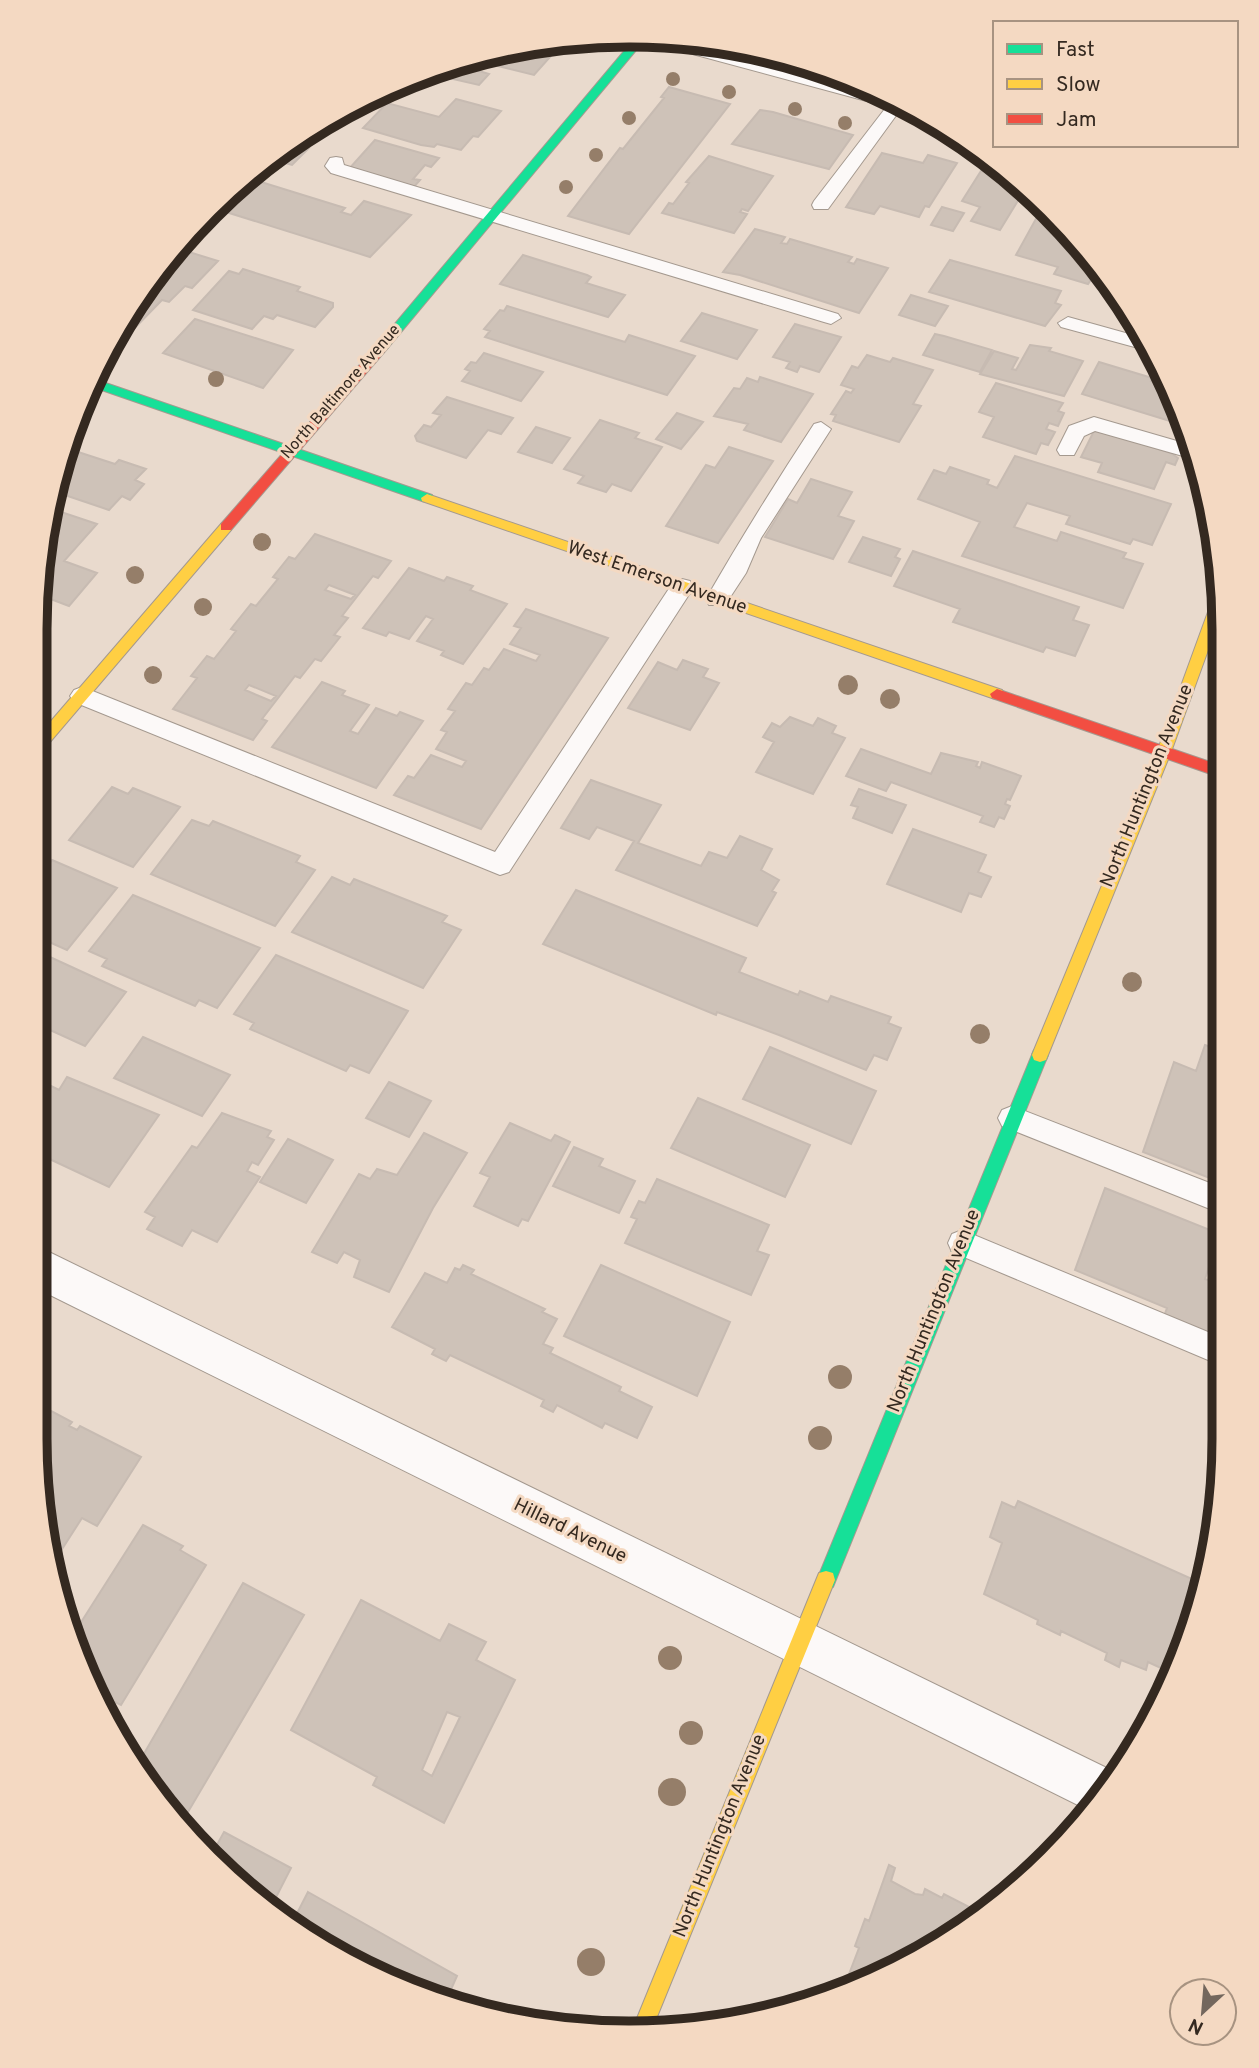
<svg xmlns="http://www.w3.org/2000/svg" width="1259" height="2068" viewBox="0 0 1259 2068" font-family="Overpass,sans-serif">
<rect width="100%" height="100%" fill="#e9dacd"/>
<path fill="#cec2b8" stroke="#c7bbb2" stroke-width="2" fill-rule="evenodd" d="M540,43L558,48L534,75L486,63L479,71L489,74L479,85L440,76L436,79L426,76L429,73L426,72L438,67Z
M669,87L730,104L629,234L568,216L620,148L623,149L664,98L661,97Z
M456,99L501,111L478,137L473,136L461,150L437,144L434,147L421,145L363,128L387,103L439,117Z
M760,110L773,112L853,135L829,169L732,144Z
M375,140L439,158L431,167L425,165L413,179L420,180L412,189L348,170Z
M293,143L309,148L292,165L271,159Z
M882,153L923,163L928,155L957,163L929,207L925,206L919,217L880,206L874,214L846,207Z
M709,156L773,176L748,211L742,209L740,212L747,214L734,233L662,213L669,203L673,204L689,183L686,182Z
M267,162L278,165L261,182L345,208L341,212L351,215L364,201L411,215L370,257L213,208L237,183Z
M981,171L1015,180L1025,189L1000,230L971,221L980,207L962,201Z
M1043,206L1077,238L1099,268L1088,284L1054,274L1058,267L1016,255Z
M942,207L964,213L953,231L931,225Z
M755,229L785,237L781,243L787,244L790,239L852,257L848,262L854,264L857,259L888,268L859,313L740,275L723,272Z
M176,248L218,261L192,288L185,286L169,302L162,300L121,342L116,340L158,268Z
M523,255L587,275L591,277L586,283L625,295L608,317L500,284Z
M950,260L1061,291L1055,303L1061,305L1045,326L929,292Z
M243,269L300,287L297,291L333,303V307L315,327L277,315L273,319L264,316L252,329L193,310L229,271L239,274Z
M911,295L948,306L935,326L899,315Z
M507,306L625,342L629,335L695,356L667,395L485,337L490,331L484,329L500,310L504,311Z
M1129,311L1142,329L1123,323Z
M702,313L757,330L737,359L681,341Z
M195,319L293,350L263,388L163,353Z
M795,324L841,337L819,372L800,366L797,372L786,368L790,362L773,357Z
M935,334L944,336L992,350L980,372L923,355Z
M1030,345L1051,348L1049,351L1083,361L1064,396L980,374L994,351L1018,358L1012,369L1016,370Z
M484,353L543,372L521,401L462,381L470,371L465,369L471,362L476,363Z
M867,355L890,362L893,358L933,370L913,404L921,406L899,442L833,421L836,415L831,414L846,391L851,393L854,389L841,385L852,366L858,368Z
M1099,362L1152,378L1151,381L1169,386L1185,422L1183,425L1082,394Z
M760,377L813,394L781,442L744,430L748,424L714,416L734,388L740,389L747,378L758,382Z
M996,383L1063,403L1058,411L1064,413L1058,426L1049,423L1046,429L1055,432L1048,445L1041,443L1036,454L983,437L994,417L979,412Z
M447,397L513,418L501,434L488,430L466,458L417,441L415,436L424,425L431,427L441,415L433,413Z
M677,413L703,422L681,449L656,439Z
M600,420L639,433L635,438L662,447L631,491L612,484L606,492L578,483L584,476L564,469Z
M536,427L570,438L552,463L518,452Z
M1095,429L1171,453L1178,458L1175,465L1166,462L1154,489L1098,472L1102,463L1081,457Z
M729,447L773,461L718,543L666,526L706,465L715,468Z
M75,451L115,464L119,460L146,469L135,480L144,484L130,500L122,496L109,510L56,492L64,462Z
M1015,456L1171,504L1152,545L1133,539L1130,544L1066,524L1070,516L1027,503L1014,527L1057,541L1061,532L1126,553L1123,558L1143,564L1123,608L962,556L980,522L918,499L934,470L946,474L950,467L989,480L987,484L997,488Z
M811,479L852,492L838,516L854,521L833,559L765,537L788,499L797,503Z
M52,509L97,524L64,561L97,573L69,606L40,595V552Z
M315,534L391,561L378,578L373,576L342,616L348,618L334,635L340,637L321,661L315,659L300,678L295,676L262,719L267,721L253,740L173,709L197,678L191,676L207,656L214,659L236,631L231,629L251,604L256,606L278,579L273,577L289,557L295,559ZM329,585L355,595L351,599L325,590ZM249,685L276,696L271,701L245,690Z
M863,537L900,549L895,557L900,559L891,576L849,562Z
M913,551L1079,607L1073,620L1089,625L1075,656L1046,647L1043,652L953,622L960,609L894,586Z
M409,568L444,581L447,577L473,586L470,590L507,604L463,664L441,655L444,651L417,641L433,619L426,616L409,639L389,632L386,636L363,628Z
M526,609L608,638L481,829L394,795L408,776L414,778L431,755L462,767L466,761L436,749L447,732L441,730L455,711L448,709L466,683L472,685L484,668L489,670L504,649L536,661L540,655L510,644L521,628L514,626Z
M683,660L708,669L703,677L719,683L690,730L628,708L658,662L677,670Z
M322,682L345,691L342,695L369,705L350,731L358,734L376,708L397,716L400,712L423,721L376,788L272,747Z
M790,717L813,726L818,718L836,726L832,733L845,738L813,794L756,772L774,742L763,737L772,723L780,727Z
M861,749L931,774L941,753L978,762L976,766L980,768L982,762L1021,776L1010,800L1007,799L1005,804L1010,806L1004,819L999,817L994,827L980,822L983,816L891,782L886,791L846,776Z
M591,780L661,805L638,843L701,866L709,852L727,858L740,836L772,849L761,870L779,880L772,891L776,893L757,926L616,870L634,841L597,827L589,839L561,828Z
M112,787L128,794L133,788L180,807L133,867L69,840Z
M859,789L906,805L892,833L853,818L858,807L851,805Z
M192,820L209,826L213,821L300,856L296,862L315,870L275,926L151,874Z
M913,829L986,855L978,872L991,877L981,897L969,893L961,912L887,884Z
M52,860L117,888L67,950L38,937V877Z
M332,877L350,885L354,879L447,916L442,922L461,930L423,988L292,932Z
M576,890L746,958L739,972L798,995L800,991L828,1002L831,996L891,1017L888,1023L901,1028L887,1060L874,1055L866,1070L779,1035L717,1012L716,1015L543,944Z
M133,895L260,948L217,1008L199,1000L195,1006L102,966L107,959L89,951Z
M39,952L126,992L85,1046L37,1024Z
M276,955L408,1011L369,1073L350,1065L346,1071L250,1029L254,1023L234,1014Z
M143,1037L230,1075L202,1116L114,1078Z
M1205,1045L1221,1051L1220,1182L1143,1152L1174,1062L1196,1071Z
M770,1047L876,1091L851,1144L743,1099Z
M67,1077L159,1115L109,1187L41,1155L49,1144L37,1139V1093L45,1083L59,1090Z
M389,1082L431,1101L409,1137L366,1118Z
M698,1098L810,1145L785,1197L671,1148Z
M222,1113L271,1131L267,1137L274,1140L258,1165L252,1162L247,1171L260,1177L217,1242L192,1230L182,1246L147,1229L155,1217L145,1212L192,1146L197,1148Z
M510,1123L551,1141L555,1135L570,1142L528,1221L522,1219L518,1226L474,1206L490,1177L480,1173Z
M424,1133L467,1153L433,1208L389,1292L354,1277L360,1260L344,1252L337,1263L312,1252L359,1174L370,1179L377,1169L397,1175Z
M288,1139L333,1160L306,1203L260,1182Z
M574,1147L603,1159L599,1166L635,1181L619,1213L553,1186Z
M657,1179L769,1225L757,1251L769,1255L751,1295L625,1243L637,1219L631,1217L639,1201L645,1203Z
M1105,1188L1220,1234L1205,1279L1211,1281L1209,1287L1220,1291V1340L1162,1322L1167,1308L1075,1270Z
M463,1265L474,1270L471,1274L545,1309L542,1312L557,1319L543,1344L553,1348L550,1353L621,1387L619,1391L652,1407L637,1438L605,1423L602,1428L557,1405L553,1412L541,1406L544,1400L450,1355L446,1361L432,1354L435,1349L392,1327L425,1273L447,1283L455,1268L460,1270Z
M601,1265L730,1322L697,1396L564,1336Z
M51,1411L72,1422L69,1426L77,1430L80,1426L141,1457L97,1526L82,1518L55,1560L36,1444L47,1427L42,1425Z
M1018,1501L1201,1583L1174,1674L1148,1662L1146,1670L1121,1660L1119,1667L1105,1660L1107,1653L1061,1631L1060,1635L1037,1624L1038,1620L984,1594L1002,1543L990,1537L1002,1502L1015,1508Z
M143,1525L183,1546L180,1550L206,1565L121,1705L115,1702L110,1711L71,1638Z
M243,1583L304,1615L188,1812L153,1792L138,1764Z
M361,1600L440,1641L449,1624L486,1642L476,1660L515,1680L444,1823L373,1785L377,1777L291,1730ZM447,1712L460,1717L432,1776L422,1770Z
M224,1832L291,1868L271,1907L213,1852Z
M889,1865L895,1868L891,1881L915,1894L923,1895L925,1889L942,1898L944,1894L979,1912L960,1933L853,1986L846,1982L859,1948L855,1946L865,1919L869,1921Z
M308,1892L457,1976L445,2003L299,1933L291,1925Z"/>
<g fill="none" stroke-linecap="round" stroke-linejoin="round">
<g stroke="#a4998f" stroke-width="2">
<path id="lane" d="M894,97L903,106L828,209H814L812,205L814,201Z
M336,157L342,158L344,165L838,314L841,318L831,324L824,322L331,173L325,166L330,158Z
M1068,317L1147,339L1153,352L1061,327L1058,323Z
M1094,417L1194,446L1197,460L1095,431L1084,436L1074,455H1060L1057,450L1069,426Z
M821,422L831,429L761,538L746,573L725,605H709L706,599C740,540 776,482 814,424Z
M682,579L690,581L693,587L690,593L509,872L500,875L74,702L70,696L74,690L82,687L90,690L495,852L674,581Z
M1012,1106L1220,1187V1213L1002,1126L998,1118L1002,1110Z
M962,1230L1220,1337V1365L952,1252L948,1243L952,1234Z"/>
</g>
<g stroke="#a4998f" stroke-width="2">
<path id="street" d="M668,36C711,43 752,55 793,66C835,77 876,86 914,110L896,109L648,42L645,37Z
M36,1248L51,1253L1117,1773L1101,1800L1088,1810L36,1288Z"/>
</g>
<g stroke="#a4998f" stroke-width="2">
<path id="fast" d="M636,37H647L386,350H378V344Z
M94,379L432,495L433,498L427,502L422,501L90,386Z
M1040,1048L1046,1050L1048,1055L833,1587L826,1589L819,1587L817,1580L1032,1055L1034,1050Z"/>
</g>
<g stroke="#a4998f" stroke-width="2">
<path id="slow" d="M427,494L1002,690L1004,694L997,699L992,698L422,501L421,498Z
M226,522L231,524V530L44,749L39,750V735L221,524Z
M1222,586L1223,609L1171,752L1048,1055L1046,1060L1040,1062L1034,1060L1032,1055L1157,752L1216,590Z
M826,1571L833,1573L835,1580L652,2029L631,2033L819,1573Z"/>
</g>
<g stroke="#a4998f" stroke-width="2">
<path id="jam" d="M382,343L388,347L386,350L231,530H221V524L378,344Z
M997,689L1222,766V778L992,698L990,694Z"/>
</g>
<use href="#lane" fill="#fcf9f8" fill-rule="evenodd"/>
<use href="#street" fill="#fcf9f8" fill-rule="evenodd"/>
<use href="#fast" fill="#16e098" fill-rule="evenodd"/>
<use href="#slow" fill="#ffcf43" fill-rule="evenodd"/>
<use href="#jam" fill="#f24e42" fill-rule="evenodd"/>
</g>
<g fill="#957e69">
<circle cx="673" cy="79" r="7"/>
<circle cx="729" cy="92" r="7"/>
<circle cx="795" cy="109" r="7"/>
<circle cx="629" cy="118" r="7"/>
<circle cx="845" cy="123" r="7"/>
<circle cx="596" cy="155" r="7"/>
<circle cx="566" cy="187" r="7"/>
<circle cx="216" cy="379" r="8"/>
<circle cx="262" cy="542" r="9"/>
<circle cx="135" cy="575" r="9"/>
<circle cx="203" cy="607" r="9"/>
<circle cx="153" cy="675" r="9"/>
<circle cx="848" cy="685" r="10"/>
<circle cx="890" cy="699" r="10"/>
<circle cx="1132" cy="982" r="10"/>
<circle cx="980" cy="1034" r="10"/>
<circle cx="840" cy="1377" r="12"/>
<circle cx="820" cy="1438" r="12"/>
<circle cx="670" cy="1658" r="12"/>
<circle cx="691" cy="1733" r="12"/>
<circle cx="672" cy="1792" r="14"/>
<circle cx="591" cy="1962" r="14"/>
</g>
<g text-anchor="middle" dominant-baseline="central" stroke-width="6" stroke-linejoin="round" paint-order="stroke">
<g font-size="16" fill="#342920" stroke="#f4d9c2">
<text transform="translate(341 392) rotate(-49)">North Baltimore Avenue</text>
</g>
<g font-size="19" fill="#342920" stroke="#f4d9c2">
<text transform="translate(657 578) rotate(19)">West Emerson Avenue</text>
<text transform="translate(1147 786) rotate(-68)">North Huntington Avenue</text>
<text transform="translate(934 1311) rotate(-68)">North Huntington Avenue</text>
<text transform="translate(570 1531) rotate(26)">Hillard Avenue</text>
<text transform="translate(720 1836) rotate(-68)">North Huntington Avenue</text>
</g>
</g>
<path d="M0 0H1259V2068H0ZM629 47H630A582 582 0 0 1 1212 629V1439A582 582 0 0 1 630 2021H629A582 582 0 0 1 47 1439V629A582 582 0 0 1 629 47Z" fill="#f4d9c2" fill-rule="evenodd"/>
<path fill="none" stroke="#342920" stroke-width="9" d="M629 47H630A582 582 0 0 1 1212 629V1439A582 582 0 0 1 630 2021H629A582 582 0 0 1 47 1439V629A582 582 0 0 1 629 47Z"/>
<rect x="993" y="21" width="245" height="126" fill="#f4d9c2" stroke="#a79381" stroke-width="2"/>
<rect x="1007" y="44" width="35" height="10" fill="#16e098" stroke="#a79381" stroke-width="2"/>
<text x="1056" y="56" font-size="21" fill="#342920">Fast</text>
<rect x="1007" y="79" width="35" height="10" fill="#ffcf43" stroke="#a79381" stroke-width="2"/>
<text x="1056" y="91" font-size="21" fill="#342920">Slow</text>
<rect x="1007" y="114" width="35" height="10" fill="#f24e42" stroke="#a79381" stroke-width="2"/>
<text x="1056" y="126" font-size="21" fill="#342920">Jam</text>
<g transform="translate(1203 2012) rotate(206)"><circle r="33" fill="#f4d9c2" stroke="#a79381" stroke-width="2"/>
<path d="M0-5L12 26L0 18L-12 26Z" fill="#73675d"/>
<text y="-10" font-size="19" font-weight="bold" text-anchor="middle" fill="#342920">N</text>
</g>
</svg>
